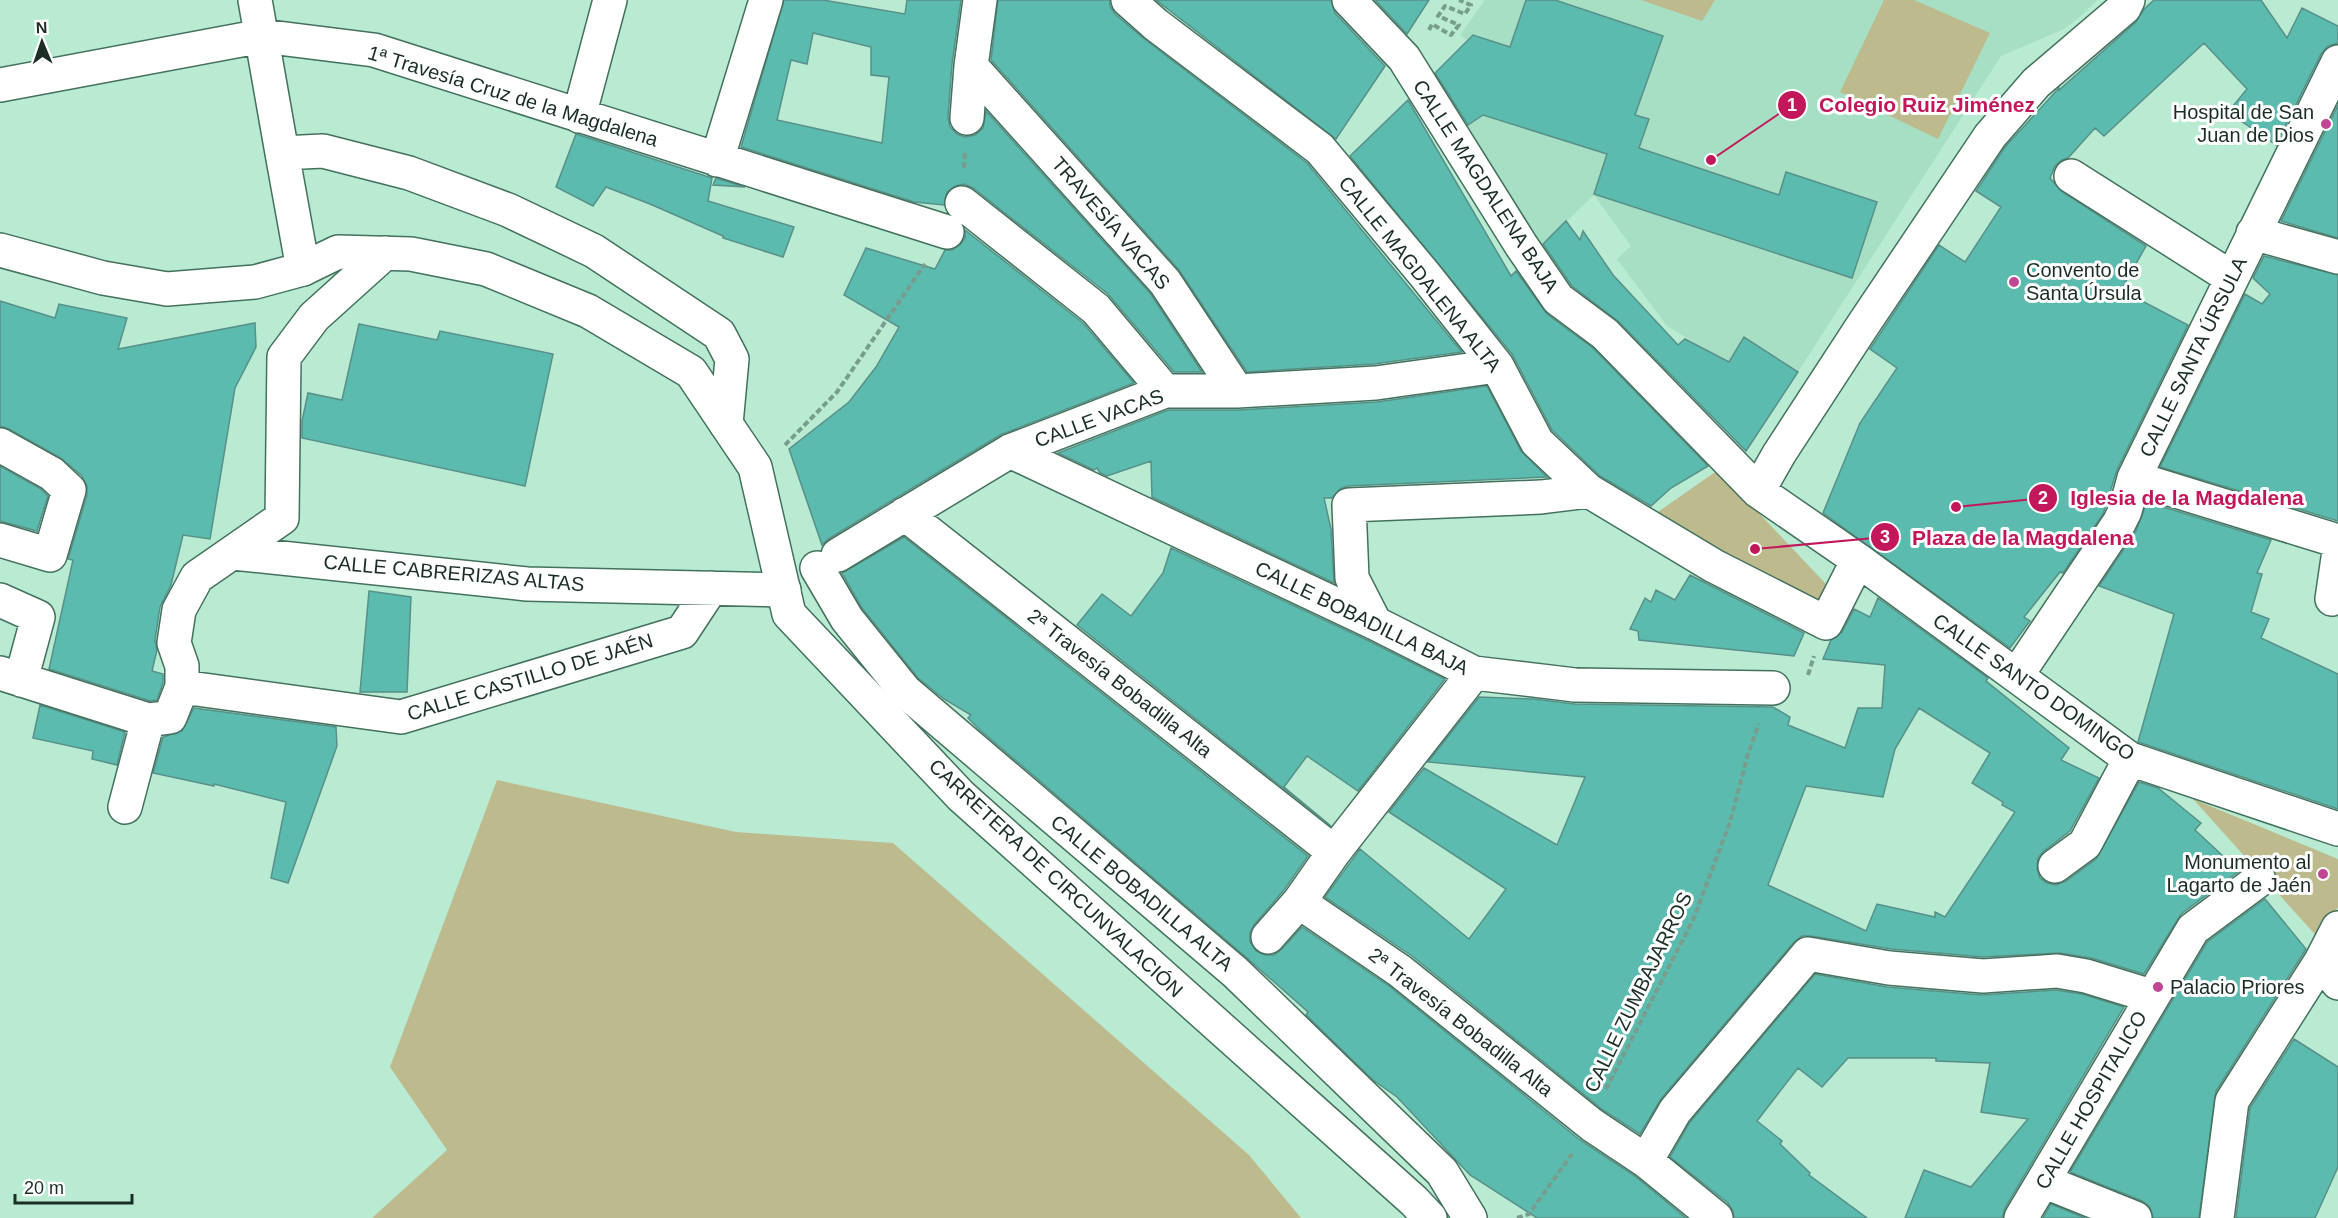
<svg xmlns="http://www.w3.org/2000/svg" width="2338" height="1218" viewBox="0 0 2338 1218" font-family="Arial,sans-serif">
<rect width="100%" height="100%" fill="#b9ebd3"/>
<path fill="#a6dfc3" d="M1485,0H2097L2080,17L2062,30L2001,56L1798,372L1744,337L1729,363L1667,326L1617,259L1631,246L1594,195L1541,246L1435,73L1468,41L1460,35Z"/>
<path fill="#bdba8e" d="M1641,0H1715L1702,21Z
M1884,0H1914L1990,33L1938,139L1840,92Z
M1718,470L1826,584L1817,604L1655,514Z
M497,780L736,832L893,843L1249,1155L1301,1218H372L447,1150L390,1067Z
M2193,799L2338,859V907L2321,941Z"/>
<path fill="#5bbbaf" stroke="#589088" stroke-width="1.5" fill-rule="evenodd" d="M784,0H823L905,14L907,0H961L952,64L948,117L950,127L957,134L965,137L975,135L983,128L986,111L1150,293L1202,372H1174L1108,294L973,188L964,184L955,186L947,192L944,205L914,202L741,147ZM813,33L871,47V75L889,77L882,143L777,120L791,60L807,64Z
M998,0H1110V6L1115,14L1143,38L1307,163L1462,352L1374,364L1247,372L1179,270L991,60Z
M1156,0H1331L1335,13L1385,66L1336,139Z
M1375,0H1429L1407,34Z
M1526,0H1555L1663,36L1635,115L1649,119L1639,148L1779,195L1786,172L1877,202L1852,278L1594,194L1607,154L1483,115L1468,125L1435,73L1473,35L1510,47Z
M2154,0H2261L2287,38L2302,8L2338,26V43L2328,46L2321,54L2276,145L2228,112L2247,89L2204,43L2104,136L2095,128L2068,158L2062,160L2055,166L2050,178L2061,191L2146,246L2121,290L2188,325L2117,470L2103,514L2063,573L2060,572L2024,617L2030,621L2010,648L1823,513L1860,423L1897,368L1870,349L1939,245L1965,262L2001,207L1976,191L2005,147L2059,88V90L2136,22L2144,9Z
M1408,100L1511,276L1516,271L1547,314L1593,348L1708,466L1671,488L1651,506L1600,476L1552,430L1512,354L1350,156Z
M2338,105V238L2281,221Z
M576,134L712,178L708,201L794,227L783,257L723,238V236L650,204L606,187L593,206L556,187Z
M716,178L745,187L713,185Z
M1566,221L1580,240L1583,231L1613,275L1678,345L1685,339L1729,362L1744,337L1798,372L1746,451L1618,321L1572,286L1543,244Z
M965,230L1083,323L1134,383L1000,435L828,539L822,545L789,449L849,402L876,367L899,327L844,295L866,248L935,269L945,250H952L960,245L965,238Z
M2264,256L2338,275V521L2160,467L2245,294L2262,304L2270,294L2253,278Z
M0,301L55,318L59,304L127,318L118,349L255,323L256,347L235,388L210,539L183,535L171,585L160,607L155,640L157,650L152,671L163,674V683L157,700L150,701L49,669L73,560L68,559L87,495V486L82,476L61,458L9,429L0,426Z
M359,324L437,340L440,331L553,354L525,486L302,438V421L308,393L342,400Z
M1487,386L1521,451L1547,477L1348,486L1340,489L1332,498H1324L1331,529L1334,583L1152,497L1151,461L1107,476L1100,473L1097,468L1094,470L1058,453L1168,410H1238L1377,402Z
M0,466L41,489L48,496L37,531L0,521Z
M2147,502L2271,540L2257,573L2262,574L2251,612L2269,619L2261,638L2338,674V809L2138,742L2174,614L2099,586L2136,531Z
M904,537L1308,856L1284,890L1254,925L1250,933V942L1256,951L1265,955H1274L1282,949L1302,927L1389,986L1580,1140L1635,1176L1686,1218H1537L1470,1175L1397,1097L1373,1080L1306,1015L1308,1012L1247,958L980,730L968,718L971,715L944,699L918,678L862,608L842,573Z
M1171,548L1367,640L1445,679L1358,791L1307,756L1284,787L1331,826L1077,625L1102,594L1131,616L1163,573Z
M1690,575L1804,633L1794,656L1639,640L1638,631L1630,629L1645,598L1651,602L1656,590L1675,600Z
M369,591L411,597L407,692H360Z
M1878,598L1988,678L1986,681L2069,748L2061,760L2099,778L2070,831L2044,851L2038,858L2037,869L2040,878L2047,883L2056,885L2066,881L2096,859L2139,782L2158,788L2201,823L2195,830L2239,871L2181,914L2144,974L2091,958L2060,953L1983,957L1891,949L1811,936H1802L1794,942L1661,1099L1640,1134L1603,1110L1412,956L1325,897L1360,849L1469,939L1506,889L1389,812L1424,768L1557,845L1585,777L1428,762L1479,697L1533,699L1575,704L1773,707L1790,717L1788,725L1845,748L1858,708H1882L1885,665L1823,659L1831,640L1842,632L1854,609L1870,617ZM1919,708L1990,753L1972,783L2003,802L2002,805L2015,812L1945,917L1935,912V917L1877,904L1866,931L1768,885L1806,786L1883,797L1895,749Z
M40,705L125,732L117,765L92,759L93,751L33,738Z
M194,708L336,727L337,746L288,883L271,878L286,802L214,784V786L153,773L163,737L182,731Z
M2265,899L2306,949L2216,1091L2199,1218H2153L2150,1207L2142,1201L2070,1172L2207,942Z
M1815,974L1887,987L1982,995L2056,990L2082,994L2124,1007L2005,1208L2002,1218H1905L1924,1170L1971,1187L2028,1119L1981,1112L1990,1063L1936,1061V1058H1848L1822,1087L1798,1068L1757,1121L1782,1141L1780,1144L1810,1173L1809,1175L1867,1218H1734L1733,1211L1728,1203L1670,1157L1690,1122Z
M2294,1039L2338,1067V1167L2315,1218H2236L2250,1108Z
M2051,1204L2085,1218H2043Z"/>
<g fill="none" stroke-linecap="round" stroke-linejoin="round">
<g stroke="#43715c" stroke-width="36">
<path id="minor" d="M255,0L282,153L323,151L409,173L508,210L594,251L719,334L732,359L726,424
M1128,0L1155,24L1320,149L1425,275L1497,366L1537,442L1589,491L1714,566L1826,623L1858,560
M1349,0L1404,58L1521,245L1558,299L1605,334L1758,491L1858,560L2130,759L2338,829
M971,66L1165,282L1237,391
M0,85L262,36L374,50L947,232
M579,116L610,0
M967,118L971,66L980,0
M282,153L303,269
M717,160L766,0
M2071,176L2232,278
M962,203L1096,309L1165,391
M2253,233L2338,257
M0,445L52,474L69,490L50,555L0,540
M1010,451L1375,623L1474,673L1575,685L1773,688
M2134,478L2338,541
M1758,491L1779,454L1863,325L1990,136L2036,83L2124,8L2128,0
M905,514L1334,852
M233,553L527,584L784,590
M838,555L1010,451L1165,391H1237L1376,383L1497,366
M817,568L847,619L905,691L1235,972L1442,1172L1470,1218
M2332,599L2338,558
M0,600L38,617L21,680
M1375,623L1352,578L1349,505L1541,497L1589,491
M0,673L148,720
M2017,675L2119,523L2125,511L2134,478L2338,62
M182,687L401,717L682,632L711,588
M125,807L148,720L170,717L182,687V666L174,643L179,610L197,577L282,518L284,357L314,317L385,253
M2055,866L2085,844L2130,759
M1299,902L1400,971L1592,1125L1646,1161L1716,1218
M1268,937L1299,902L1334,852L1474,673
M2321,961L2338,983
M1646,1161L1675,1111L1808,954L1889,968L1983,976L2057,971L2086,976L2151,996
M2043,1181L2135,1218
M2021,1218L2193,929L2259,880
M2217,1218L2232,1101L2321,961L2338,928"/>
</g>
<g stroke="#43715c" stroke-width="36">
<path id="major" d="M0,250L103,278L167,289L255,282L303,269L338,252L411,254L486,269L588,311L691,372L755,467L789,614L961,796L1414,1201L1430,1218"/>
</g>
<path stroke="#789d8c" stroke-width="4" stroke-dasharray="6 3" stroke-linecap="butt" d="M1429,30L1432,24L1451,35L1459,25L1438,16L1445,6L1465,14L1471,5L1459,0
M964,168L965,152
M785,445L837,392L925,264
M1808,675L1814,656
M1606,1089L1693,920L1730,822L1748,754L1759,724
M1517,1218L1529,1214L1572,1154"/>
<use href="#minor" stroke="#fff" stroke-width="33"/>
<use href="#major" stroke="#fff" stroke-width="33"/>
</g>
<g fill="#c14595" stroke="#fefffe" stroke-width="2">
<circle cx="2326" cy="124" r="6"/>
<circle cx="2014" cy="282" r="6"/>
<circle cx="2323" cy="874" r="6"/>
<circle cx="2158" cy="987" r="6"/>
</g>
<g text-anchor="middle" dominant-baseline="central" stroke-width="6" stroke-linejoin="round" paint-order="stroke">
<g font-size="20" fill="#1b2e26" stroke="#fefffe">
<text transform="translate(513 96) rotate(17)">1ª Travesía Cruz de la Magdalena</text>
<text transform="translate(1486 186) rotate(57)">CALLE MAGDALENA BAJA</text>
<text transform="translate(1111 223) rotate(49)">TRAVESÍA VACAS</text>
<text transform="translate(1420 274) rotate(51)">CALLE MAGDALENA ALTA</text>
<text transform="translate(2193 357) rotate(-64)">CALLE SANTA ÚRSULA</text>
<text transform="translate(1099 418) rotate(-20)">CALLE VACAS</text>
<text transform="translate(454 573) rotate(5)">CALLE CABRERIZAS ALTAS</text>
<text transform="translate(1362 618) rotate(26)">CALLE BOBADILLA BAJA</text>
<text transform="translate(530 677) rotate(-17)">CALLE CASTILLO DE JAÉN</text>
<text transform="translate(1120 683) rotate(38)">2ª Travesía Bobadilla Alta</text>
<text transform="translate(2034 687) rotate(35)">CALLE SANTO DOMINGO</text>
<text transform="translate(1056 878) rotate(43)">CARRETERA DE CIRCUNVALACIÓN</text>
<text transform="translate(1142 893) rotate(40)">CALLE BOBADILLA ALTA</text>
<text transform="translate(1638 992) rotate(-64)">CALLE ZUMBAJARROS</text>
<text transform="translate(1461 1022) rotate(38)">2ª Travesía Bobadilla Alta</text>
<text transform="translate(2091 1100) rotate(-60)">CALLE HOSPITALICO</text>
</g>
<g font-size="20" fill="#1b2e26" stroke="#fefffe" text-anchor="end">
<text x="2314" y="112">Hospital de San<tspan x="2314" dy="23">Juan de Dios</tspan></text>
<text x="2026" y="270" text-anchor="start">Convento de<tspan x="2026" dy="23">Santa Úrsula</tspan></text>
<text x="2311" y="862">Monumento al<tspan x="2311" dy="23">Lagarto de Jaén</tspan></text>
<text x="2170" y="987" text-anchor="start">Palacio Priores</text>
</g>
</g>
<path fill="none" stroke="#c2185b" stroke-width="2" d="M1711 160L1792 105M1956 507L2043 498M1755 549L1885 537"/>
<g fill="#c2185b" stroke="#fefffe" stroke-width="2">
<circle cx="1711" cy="160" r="6"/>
<circle cx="1956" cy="507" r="6"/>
<circle cx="1755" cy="549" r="6"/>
<circle cx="1792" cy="105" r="15"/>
<circle cx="2043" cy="498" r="15"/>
<circle cx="1885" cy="537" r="15"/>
</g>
<g font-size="18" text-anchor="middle" font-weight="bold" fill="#fff">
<text x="1792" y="111">1</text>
<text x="2043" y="504">2</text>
<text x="1885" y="543">3</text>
</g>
<g font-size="21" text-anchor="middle" font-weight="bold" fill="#c2185b" stroke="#fefffe" stroke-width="6" stroke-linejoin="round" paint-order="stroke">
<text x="1927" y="112">Colegio Ruiz Jiménez</text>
<text x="2187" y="505">Iglesia de la Magdalena</text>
<text x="2023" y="545">Plaza de la Magdalena</text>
</g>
<g transform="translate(42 42) rotate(358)" stroke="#fefffe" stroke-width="4.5" paint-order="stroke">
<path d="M0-4.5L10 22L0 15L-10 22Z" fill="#1b2e26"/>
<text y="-9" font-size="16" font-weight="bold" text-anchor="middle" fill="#1b2e26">N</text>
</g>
<path d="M15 1194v9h117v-9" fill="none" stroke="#1b2e26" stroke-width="3"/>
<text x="24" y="1194" font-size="18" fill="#1b2e26" stroke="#fefffe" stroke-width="4.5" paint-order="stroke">20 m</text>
</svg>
